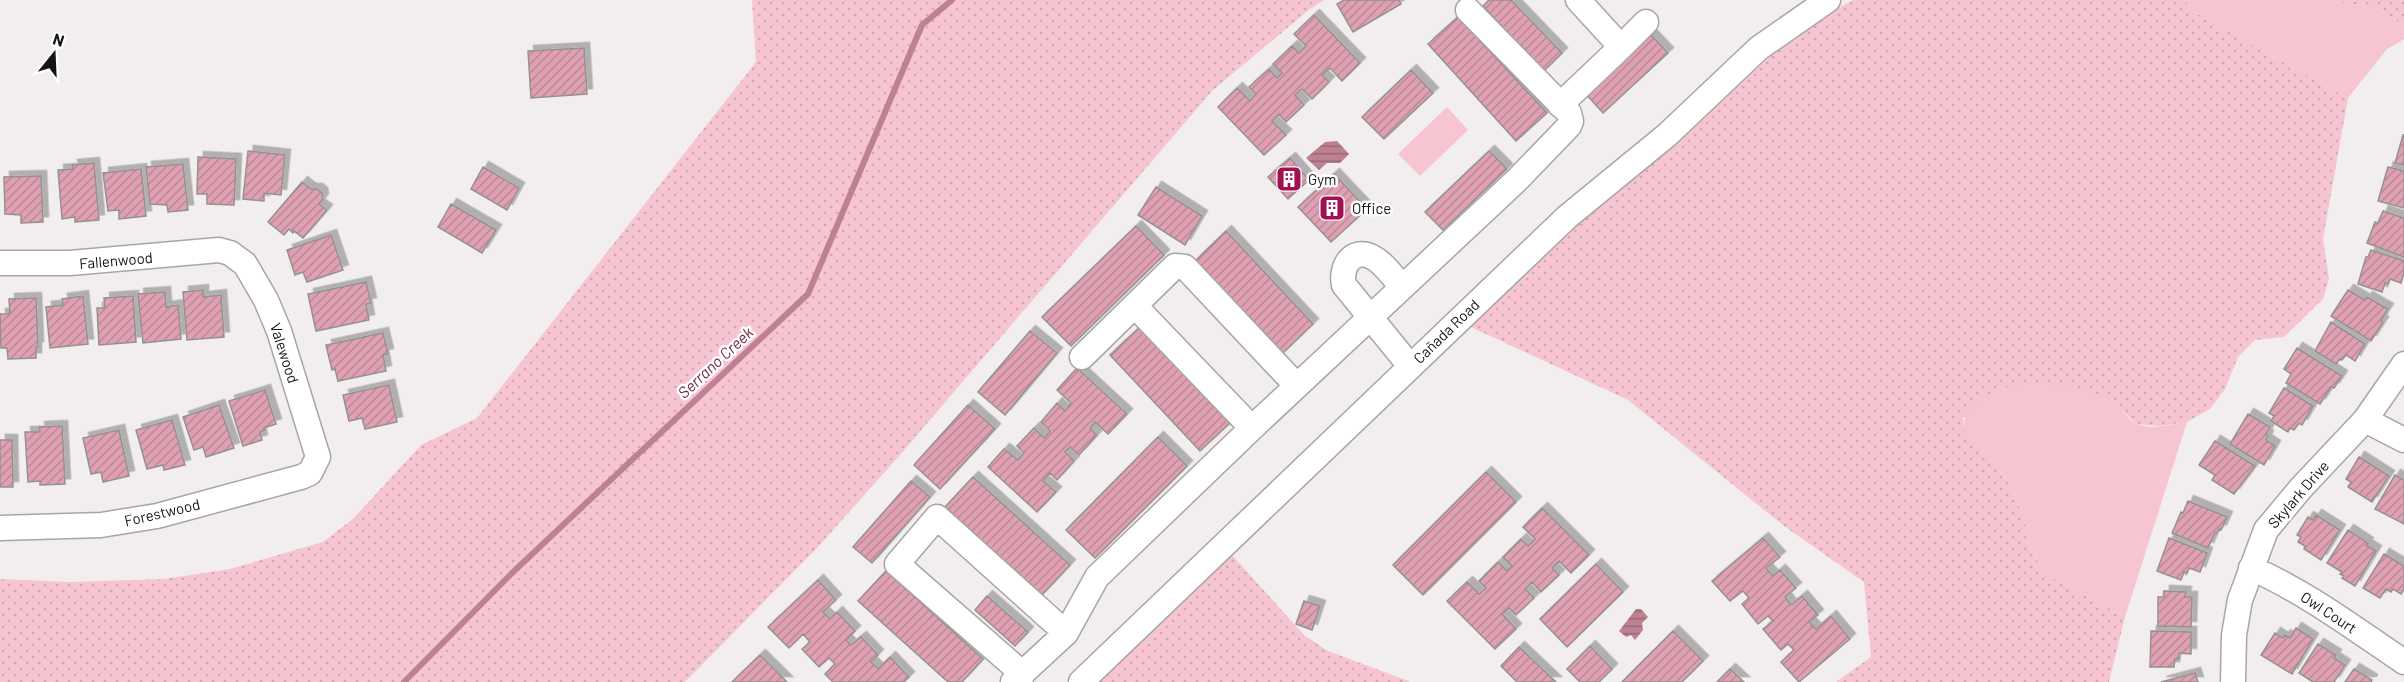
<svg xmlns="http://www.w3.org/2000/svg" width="2404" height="682" viewBox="0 0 2404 682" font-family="Barlow,sans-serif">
<defs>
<pattern id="grass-dots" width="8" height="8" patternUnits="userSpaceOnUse" patternTransform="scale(1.5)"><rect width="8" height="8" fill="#f6c5d1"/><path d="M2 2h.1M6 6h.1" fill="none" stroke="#d2a8b3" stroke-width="1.8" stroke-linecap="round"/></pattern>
<pattern id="water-rules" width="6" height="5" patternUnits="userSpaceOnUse" patternTransform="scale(1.5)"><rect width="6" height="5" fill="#bd8191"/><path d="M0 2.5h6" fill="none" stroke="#986875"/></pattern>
<pattern id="building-hatch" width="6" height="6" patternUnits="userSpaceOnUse" patternTransform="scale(1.5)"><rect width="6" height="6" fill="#dfa0b1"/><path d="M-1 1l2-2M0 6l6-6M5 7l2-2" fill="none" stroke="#be8997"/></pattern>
<filter id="shadow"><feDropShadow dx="5.5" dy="-5.5" stdDeviation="0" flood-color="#0004"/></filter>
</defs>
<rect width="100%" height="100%" fill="#f2eeef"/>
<path fill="url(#grass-dots)" d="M752,0H1324L1310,9L1212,91L899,456L817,548L685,682H0V579L70,582L164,579L230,569L323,542L354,518L421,445L477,418L756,62Z
M1853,0H2186L2189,9L2348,98L2323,239L2329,279L2323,299L2284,337L2255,340L2238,357L2225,389L2210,409L2187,422L2158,426L2137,424L2114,403L1963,417L1964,428L2010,484L2023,516L2030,547L2044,573L2125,617L2109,682H1836L1871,657L1864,582L1784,526L1628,400L1469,326L1591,209L1663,155L1782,46L1829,14Z
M2326,0H2404V26L2380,9Z
M1231,554L1305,636L1328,651L1411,682H1097Z"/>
<path fill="#f6c5d1" d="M2186,0H2326L2380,9L2404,26V39L2387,49L2348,98L2189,9Z
M1447,107L1468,130L1420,176L1398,154Z
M2029,383C2057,384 2092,387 2115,404C2122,409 2128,419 2136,423C2149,431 2172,424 2187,422L2125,617L2044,573L2030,547L2023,516L2010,484L1964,428C1963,398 2005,385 2029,383Z"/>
<path fill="url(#water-rules)" d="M1337,141L1349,154L1340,163H1327L1319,170L1306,158L1325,142Z
M1636,609H1641L1648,617L1642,623L1643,630L1635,640L1631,635L1626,637L1619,631Z"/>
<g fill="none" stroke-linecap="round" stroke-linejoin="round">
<path stroke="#bd8191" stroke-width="6" d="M404,682L511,574L808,294L922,25L952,0"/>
</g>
<path fill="url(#building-hatch)" stroke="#959192" stroke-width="1.5" filter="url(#shadow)" d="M1344,0H1399L1401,4L1353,32L1337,4Z
M1489,0H1511L1562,53L1544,71L1483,6Z
M1314,15L1360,63L1342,81L1330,68L1322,75L1329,82L1312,99L1302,89L1295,95L1304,105L1286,122L1279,114L1272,121L1286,135L1264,155L1218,107L1237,88L1250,101L1256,94L1249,87L1269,69L1277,78L1282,73L1273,64L1292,46L1299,53L1306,46L1294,34Z
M1458,17L1547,113L1516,141L1428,44Z
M1651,35L1668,53L1603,113L1586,94Z
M584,48L587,94L531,98L528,51Z
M1411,70L1433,93L1384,139L1362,117Z
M2403,135H2404V165L2395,163Z
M248,151L285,155L281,195L264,193V201L243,199Z
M1489,151L1507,169L1443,230L1425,212Z
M198,157L236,159L234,205L207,204V194H197Z
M1290,158L1309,180L1288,199L1268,177Z
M94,163L99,220L75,222V217L62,219L58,170L73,169L72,165Z
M183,164L188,210L168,212L167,205L150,204L146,167Z
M483,167L519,188L507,210L471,189Z
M2388,167L2404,171V208L2378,201Z
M141,169L146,216L119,219V210L108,211L103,173Z
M1334,174L1367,209L1331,242L1298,207Z
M41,176L43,222L21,223V215L5,214L4,177Z
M302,182L311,189H317L322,193L323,199L319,204L327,210L303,238L294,231L293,233L289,229L284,235L268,222Z
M1156,187L1202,216L1185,245L1138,215Z
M451,204L496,230L482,253L438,227Z
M2383,211L2404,218V257L2367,243L2375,222L2378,223Z
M1136,226L1164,255L1071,346L1042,317Z
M1226,231L1313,324L1283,353L1195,261Z
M331,235L343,270L307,282L303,272L295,275L287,250Z
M2371,250L2404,261V273L2401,283L2390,279L2388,284L2385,283L2382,292L2358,284L2366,257H2368Z
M366,282L371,303L366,304L369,320L316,331L308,294Z
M203,290V297L221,295L224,337L187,340L183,292Z
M2348,290L2365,300L2367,297L2388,309L2381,320L2383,322L2371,341L2331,316Z
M165,292L166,307L178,305L181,339L143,343L138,294Z
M83,296L88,344L50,348L46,307L63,305L62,299Z
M133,296L136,342L99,345L97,308H105L104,298Z
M36,298L38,347H36V358L8,359L7,348H1L0,314H10L9,299Z
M2331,322L2365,344L2355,361L2346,355L2342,360L2340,359L2336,364L2315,351Z
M1140,327L1230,423L1200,451L1110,355Z
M1030,331L1057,353L1005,415L978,392Z
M383,333L388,354L383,355L386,371L338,381L335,369L332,370L326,345Z
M2297,348L2342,376L2334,388L2331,387L2320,404L2286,383L2291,374L2284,369Z
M1077,368L1127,414L1108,434L1095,422L1090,429L1097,435L1079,455L1070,447L1065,452L1074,461L1057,480L1050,473L1043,481L1056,492L1037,512L988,467L1004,449L1018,460L1024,453L1017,446L1034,428L1044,438L1050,431L1041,422L1057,403L1065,411L1071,403L1057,390Z
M389,385L397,422L365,429L362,418L349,421L343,395Z
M2284,388L2313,406L2302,425L2299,423L2294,430L2290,428L2288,432L2271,421L2274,416L2269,413Z
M265,390L276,424L264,428L265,430L260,432L262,440L243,446L229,401Z
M219,405L234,448L206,457L203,447L194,450L183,417Z
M968,405L995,429L940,489L914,465Z
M2248,414L2270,427L2266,434L2268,436L2266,440L2275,446L2264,465L2230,444Z
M172,420L185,465L164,470L163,465L147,469L136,430Z
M62,426L65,484L40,485V481L28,482L25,432H40L39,427Z
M119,430L129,476L103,482L101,472L91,474L83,438Z
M1158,437L1187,466L1095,558L1066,530Z
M0,440H12L13,487H0Z
M2215,441L2255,466L2234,494L2212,480L2215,475L2199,465Z
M2359,457L2389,476L2372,502L2348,487L2351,482L2346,479Z
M1486,472L1516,502L1423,595L1393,565Z
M2395,475L2404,480V524L2375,509Z
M973,477L1070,565L1042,595L945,507Z
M911,481L930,497L872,563L853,547Z
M2188,501L2227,517L2221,530L2219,529L2217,533H2215L2208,548L2172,533L2181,512L2183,513Z
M1542,508L1589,555L1571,573L1559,561L1552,568L1559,575L1541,592L1532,582L1525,589L1534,598L1516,615L1509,608L1502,614L1516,629L1495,649L1447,601L1467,582L1479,594L1486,588L1479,581L1498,562L1507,571L1512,566L1503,557L1521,539L1528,546L1535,539L1523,527Z
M2316,515L2340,530L2321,560L2304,549L2305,546L2298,542L2301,537L2297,535L2308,517L2313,520Z
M2348,530L2368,543L2366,545L2376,551L2355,586L2342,578L2344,576L2340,574L2342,572L2327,563Z
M1763,538L1780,557L1766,568L1773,576L1780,570L1796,588L1785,597L1791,605L1802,596L1818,615L1809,622L1816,629L1831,616L1850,639L1799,682L1781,662L1794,650L1788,644L1781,650L1763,629L1773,621L1768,616L1758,624L1742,604L1749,598L1743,591L1730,601L1712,581Z
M2169,538L2207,553L2200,572L2189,568L2187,573L2184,572L2181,580L2157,571Z
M2384,554L2404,566V589L2401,594L2393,589L2391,592L2386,589L2380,598L2363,588Z
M1596,564L1623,592L1567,647L1540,619Z
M886,571L983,659L962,682H948L858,601Z
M818,580L836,600L823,612L830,619L837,612L855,631L846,640L851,645L861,637L878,655L871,662L878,669L890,657L909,677L904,682H833L825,674L835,664L829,658L819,667L802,649L810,642L803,634L789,648L768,627Z
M2164,591L2186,592L2185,597H2192L2191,627L2158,626V597H2164Z
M987,596L1028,632L1015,646L975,610Z
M1304,601L1320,606L1312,630L1296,624Z
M2296,628L2313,639L2292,674L2261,655L2275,633L2283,638L2285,635L2290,638Z
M1673,631L1703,661L1682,682H1622Z
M2151,631L2191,632V654L2179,653V659H2175L2174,667H2150Z
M2318,644L2336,655L2334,658L2345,665L2334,682H2313L2299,673Z
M1590,646L1612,669L1599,682H1580L1567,669Z
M1519,647L1556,682H1517L1501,666Z
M760,655L787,682H732Z
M1730,669L1744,682H1717Z
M2354,669L2372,680L2371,682H2345Z
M2195,673L2198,682H2161Z"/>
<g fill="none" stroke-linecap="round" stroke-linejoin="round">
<g stroke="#a9a5a6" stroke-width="27">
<path id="minor" d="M1621,47L1646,22
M1560,105L1621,47L1578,0
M0,263H70L219,250L230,253L245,264L266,300L279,331L318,457L310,473L301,477L157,516L101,525L0,528
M1402,287C1394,278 1384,263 1372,257C1352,247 1340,267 1344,285L1410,366
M1135,306L1252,428
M1082,357L1175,266L1185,267L1297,386
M2365,420L2404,440
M2251,568C2306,592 2355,629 2404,662
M1023,674L897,564L937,517L1066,633
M1013,682L1066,633L1097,577L1252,428L1517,180L1569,126L1571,121L1569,113L1468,10
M1081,682L1567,217L1667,135L1759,48L1828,0
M2233,682L2234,635L2240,600L2266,530L2301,488L2365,420L2404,364"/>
</g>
<use href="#minor" stroke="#fff" stroke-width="24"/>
</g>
<defs>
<g id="building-square" transform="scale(1.35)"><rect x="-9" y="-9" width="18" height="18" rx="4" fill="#a21053" stroke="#fff"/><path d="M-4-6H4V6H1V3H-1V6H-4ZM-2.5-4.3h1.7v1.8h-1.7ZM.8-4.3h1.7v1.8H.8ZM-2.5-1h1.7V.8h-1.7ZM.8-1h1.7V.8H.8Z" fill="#fff"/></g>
</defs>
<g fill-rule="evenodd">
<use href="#building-square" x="1289" y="179"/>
<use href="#building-square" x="1332" y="208"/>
</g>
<g text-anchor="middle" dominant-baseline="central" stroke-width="5" stroke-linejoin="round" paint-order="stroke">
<g font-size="15" fill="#151414" stroke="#fff" text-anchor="start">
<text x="1308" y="179">Gym</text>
<text x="1352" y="208">Office</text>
</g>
<g font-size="15" fill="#151414" stroke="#fff">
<text transform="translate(116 260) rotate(-5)">Fallenwood</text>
<text transform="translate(1446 331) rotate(-44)">Cañada Road</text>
<text transform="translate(285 353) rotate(72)">Valewood</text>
<text transform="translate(2298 494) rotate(-49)">Skylark Drive</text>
<text transform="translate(162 512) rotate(-13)">Forestwood</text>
<text transform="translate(2329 612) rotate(33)">Owl Court</text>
</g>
<g font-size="16" font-style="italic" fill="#742b44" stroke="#fff">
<text transform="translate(715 362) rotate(-43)">Serrano Creek</text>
</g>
</g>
<g transform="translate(54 54) rotate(18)" stroke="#ffffff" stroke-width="4.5" paint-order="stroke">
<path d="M0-4.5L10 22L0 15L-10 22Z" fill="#151414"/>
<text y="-9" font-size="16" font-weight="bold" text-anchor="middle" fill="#151414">N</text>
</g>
</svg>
